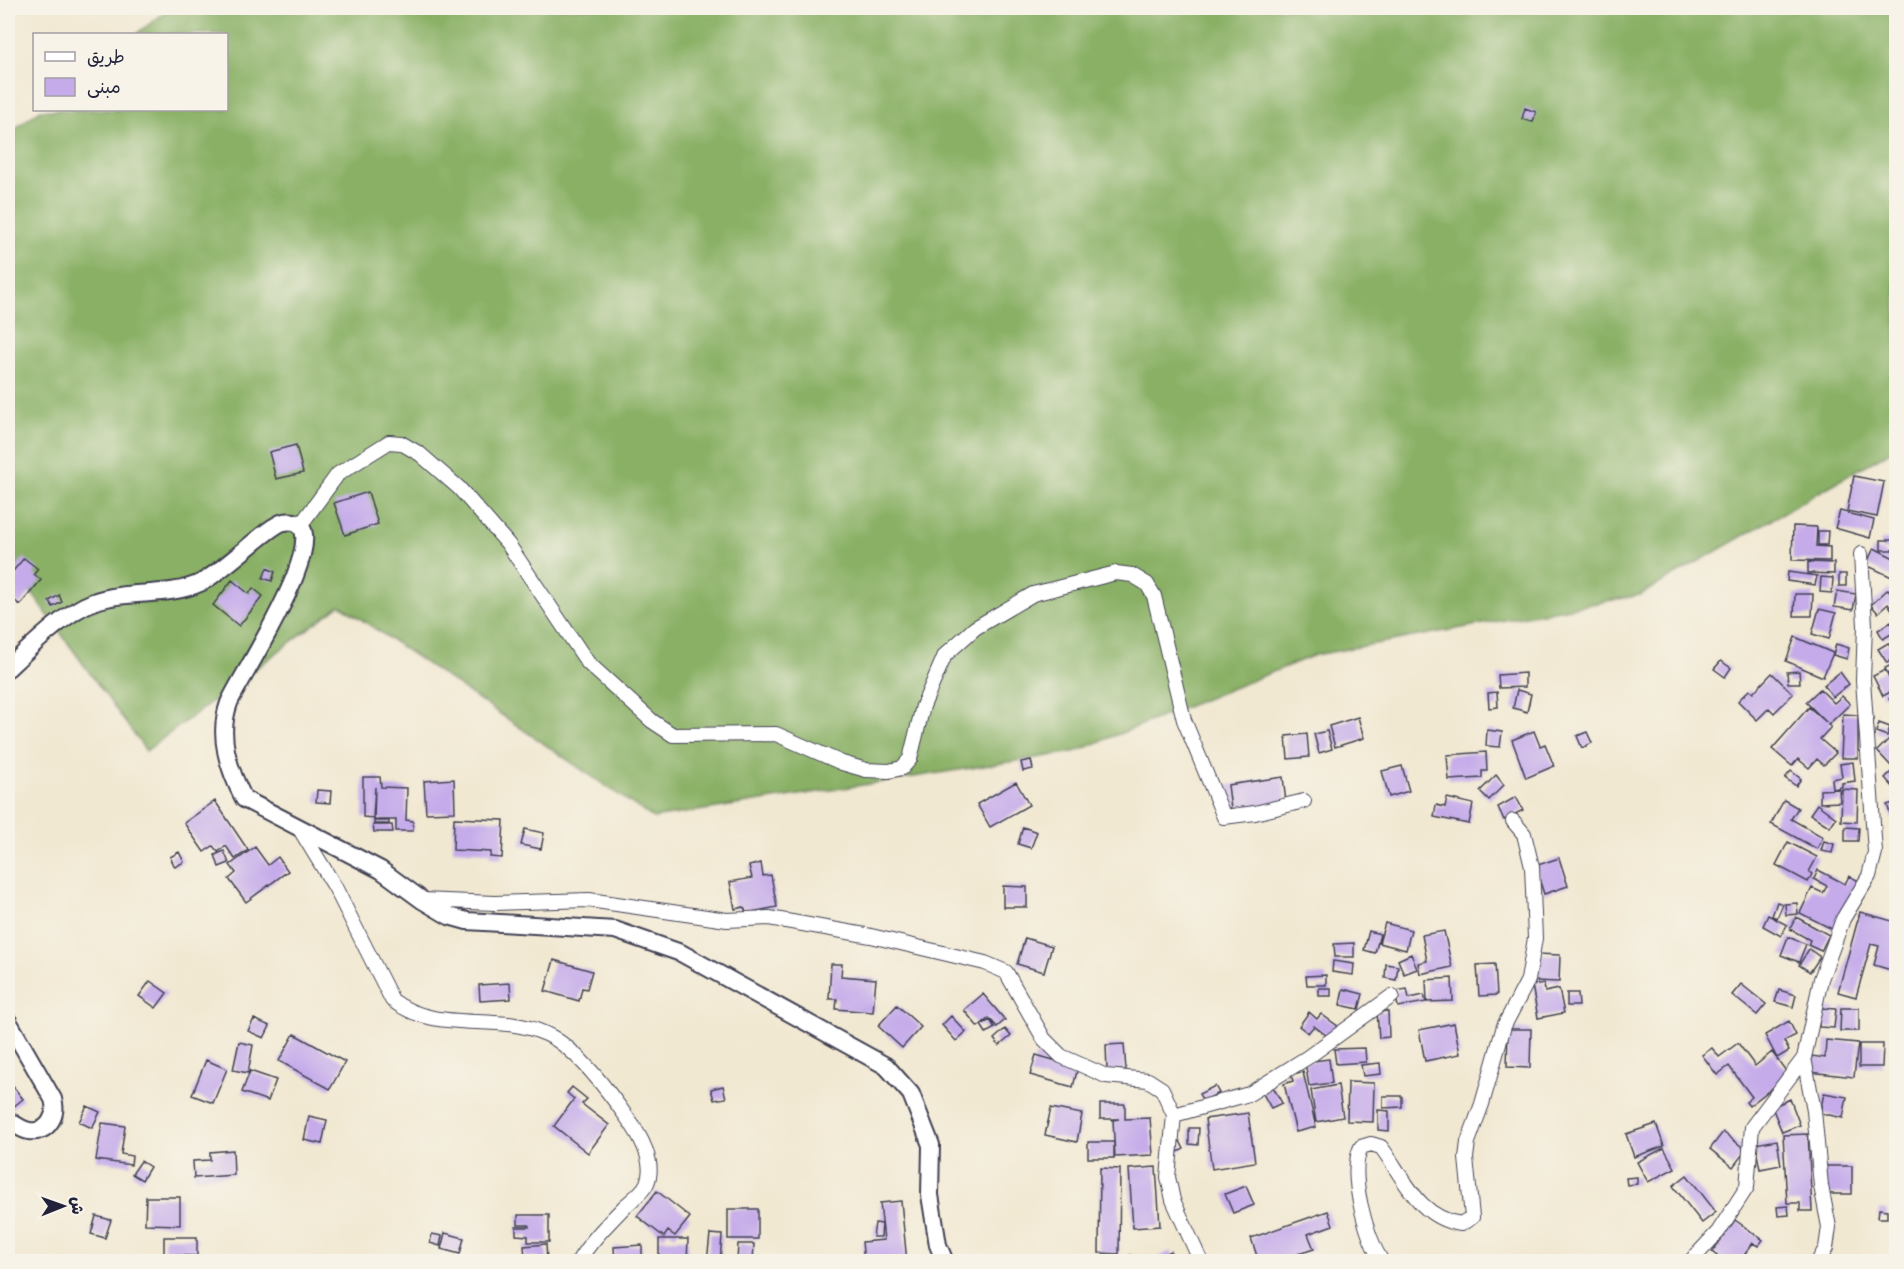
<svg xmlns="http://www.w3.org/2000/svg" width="1904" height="1269" viewBox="0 0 1904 1269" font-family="Delius,'Playpen Sans Arabic',sans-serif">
<rect width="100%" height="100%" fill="#f7f3e8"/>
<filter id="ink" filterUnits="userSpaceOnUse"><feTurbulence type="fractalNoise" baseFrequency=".0167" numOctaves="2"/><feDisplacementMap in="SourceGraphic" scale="12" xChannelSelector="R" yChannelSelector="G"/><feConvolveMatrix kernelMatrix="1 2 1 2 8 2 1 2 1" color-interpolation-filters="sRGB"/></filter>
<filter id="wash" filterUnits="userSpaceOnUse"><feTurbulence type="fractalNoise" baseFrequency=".008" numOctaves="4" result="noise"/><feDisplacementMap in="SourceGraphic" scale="24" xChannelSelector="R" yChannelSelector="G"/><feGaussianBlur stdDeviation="1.35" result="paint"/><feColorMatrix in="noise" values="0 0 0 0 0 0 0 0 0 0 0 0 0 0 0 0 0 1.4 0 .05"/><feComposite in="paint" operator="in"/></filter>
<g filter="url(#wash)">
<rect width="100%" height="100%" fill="#f1e8d1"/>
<path fill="#89b065" stroke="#566950" stroke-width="1.5" d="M171,8H1896V448L1640,595L1315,655L1074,752L653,818L340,605L146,751L8,560V134L40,110H226V34H136Z"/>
<g id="blocks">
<path fill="#c5abea" d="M1525,108L1536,112L1533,122L1522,119Z
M296,445L303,473L276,479L269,452Z
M1854,476L1884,482L1877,517L1847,511Z
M368,492L378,524L345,535L334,503Z
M1840,511L1874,520L1870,538L1835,528Z
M1896,512V528L1891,525Z
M1793,526L1817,527L1816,546L1830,547V561L1792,560Z
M1818,531H1828L1827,545H1818Z
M1881,540H1896L1895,550H1881Z
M1874,548L1896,559V579L1866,565Z
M24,558L38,569L34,574L41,580L20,605L8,595V577Z
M1808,562L1834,563V574L1808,573Z
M267,568L275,572L272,581L263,578Z
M1788,572L1817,576L1815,585L1787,581Z
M1839,574H1846V586H1839Z
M1821,577L1833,578L1832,593L1820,592Z
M232,580L249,594L253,588L263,596L239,626L213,605Z
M1888,589L1896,598V608L1893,611L1888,604L1878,613L1871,605Z
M1837,591L1856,594L1853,610L1834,607Z
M1795,594H1813L1812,616H1794Z
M59,595L62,602L53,607L49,601Z
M1819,609L1836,613L1829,639L1812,634Z
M1891,622L1896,631L1883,639L1878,630Z
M1795,637L1833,653L1823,677L1786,661Z
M1888,643L1896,657L1887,663L1878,649Z
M1836,644L1849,648L1847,659L1833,655Z
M1721,661L1731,668L1725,677L1714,669Z
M1896,663V676L1890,679L1885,668Z
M1885,670L1890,680L1896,677V689L1883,696L1873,676Z
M1799,671L1800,683H1788L1787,672Z
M1840,672L1849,684L1833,697L1824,685Z
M1525,673V687L1499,688L1498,675Z
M1772,673L1793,694L1774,713L1769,708L1757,720L1738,701L1749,690L1753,693Z
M1820,689L1834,703L1842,696L1850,704L1828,725L1831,727L1820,739L1836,753L1824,765L1817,759L1809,768L1798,759L1792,766L1772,749L1809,707L1827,723L1806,702Z
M1517,690L1531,694L1527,712L1513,708Z
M1497,692L1498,707L1489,708L1488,693Z
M1896,693V710L1889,699Z
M1843,714L1858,715V758H1841Z
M1358,717L1364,738L1335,747L1329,726Z
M1879,723L1890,727L1887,736L1876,732Z
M1487,730L1502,732L1500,747L1486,746Z
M1327,731L1332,749L1319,753L1314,734Z
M1534,731L1540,746L1545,744L1554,766L1526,778L1512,740Z
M1587,732L1592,743L1582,748L1577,736Z
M1896,732V762L1892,767L1877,751Z
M1307,734L1309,757L1288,759L1286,736Z
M1486,752L1487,771H1482V778L1449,780L1447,755Z
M1031,760L1033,769L1023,771L1021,762Z
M1853,762L1855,781L1842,783V787L1833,789L1832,779L1842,777L1840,764Z
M1402,766L1409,791L1389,797L1382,771Z
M1896,767V790L1885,778Z
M1791,771L1801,779L1796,786L1785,778Z
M1496,775L1504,785L1489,800L1480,791Z
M363,777H380L381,787L407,788L406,820L413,821V831H396V820H374L375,787L373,818L363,817Z
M1283,777L1286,802L1231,809L1228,785Z
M454,779L455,812L426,813L424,781Z
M1016,782L1029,805L990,827L977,804Z
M1839,789L1840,802L1820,803V790Z
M1842,789L1858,790L1857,822L1841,821Z
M317,790L331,791L330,803L316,802Z
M1516,797L1523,810L1504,820L1498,807Z
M1447,798L1473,804L1469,824L1434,817L1436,805L1445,807Z
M1784,800L1798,808L1791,819L1823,837L1817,849L1771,824Z
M215,801L248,850L235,859L226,846L218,852L213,846L204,852L184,823Z
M1896,802V817L1892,818L1887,805Z
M1817,804L1836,818L1830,827L1810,814Z
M454,818L504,820L502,858L490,857L491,852L453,850Z
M374,821H389V824H374Z
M373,825H392L393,832H374Z
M1023,827L1037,832L1031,848L1018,844Z
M1845,827L1859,828L1858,841H1845Z
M525,829L544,833L541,849L521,845Z
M1824,841L1834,844L1832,853L1821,851Z
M1788,842L1817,857L1809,872L1812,874L1808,882L1776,865Z
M255,847L268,865L278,857L288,871L246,902L229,879L236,873L230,865Z
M224,851L229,863L219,867L215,855Z
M179,852L184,862L175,867L170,857Z
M1559,858L1568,886L1544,894L1535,866Z
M761,863L763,876L771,875L777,907L746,913L744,907L735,909L730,882L752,878L749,866Z
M1818,870L1845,884L1849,876L1859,881L1834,930L1800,913L1812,888L1823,893L1827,886L1814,879Z
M1003,886L1027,887V907H1003Z
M1777,902L1783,904L1777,918L1772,916Z
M1797,903L1798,914L1786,915L1785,904Z
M1860,912L1896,922V965L1892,964L1891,970L1874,965L1879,946L1871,944L1856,997L1838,992Z
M1768,915L1787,925L1781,936L1763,926Z
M1796,917L1829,935L1821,951L1808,945L1810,940L1790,929Z
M1385,923L1411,930L1406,950L1379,943Z
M1369,931L1380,934L1375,953L1364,950Z
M1444,931L1452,967L1420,974L1418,963L1427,961L1422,935Z
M1788,937L1806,944L1799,962L1781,955Z
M1025,938L1052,946L1044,972L1017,964Z
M1354,943V957H1335L1334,944Z
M1809,949L1820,957L1810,972L1799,965Z
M1411,954L1417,969L1404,974L1398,960Z
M1536,954L1560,955L1559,982L1534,981Z
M554,960L592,971L587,989L582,988L579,1001L545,991Z
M1333,961L1354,964L1353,975L1332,972Z
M831,964H842L841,976L876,979L873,1012L836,1009L837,999H829Z
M1386,964L1398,966L1396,980L1385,978Z
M1495,964L1497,995L1479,996L1477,965Z
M1326,975V985H1307L1306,976Z
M1452,978L1453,1001L1427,1002L1426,980Z
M150,981L167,993L156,1008L139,996Z
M510,983L511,999L480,1001L479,985Z
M1544,983L1545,992L1559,989L1564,1013L1538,1018L1532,985Z
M1741,984L1766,1004L1757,1015L1732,995Z
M1319,988H1331V996H1319Z
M1343,989L1363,994L1359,1009L1340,1005Z
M1407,989L1409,998L1424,995L1426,1002L1398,1007L1395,991Z
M1779,990L1796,995L1793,1007L1775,1002Z
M1567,993H1578L1579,1006H1567Z
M983,994L1005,1020L997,1027L989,1018L978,1027L964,1010Z
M897,1005L921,1027L902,1048L878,1026Z
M1820,1008L1836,1009L1834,1028L1819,1027Z
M1841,1008H1859V1031H1840Z
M1388,1011L1389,1037L1379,1038L1377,1012Z
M1309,1012L1317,1019L1321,1014L1339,1027L1331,1039L1314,1026L1308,1033L1299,1026Z
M951,1016L966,1032L956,1041L942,1025Z
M254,1019L270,1026L264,1038L248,1031Z
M990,1020L995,1028L986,1033L981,1025Z
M1789,1021L1796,1035L1784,1041L1789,1051L1777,1058L1765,1035Z
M1454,1023L1460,1054L1425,1061L1419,1030Z
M1005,1029L1011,1036L999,1046L994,1039Z
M1508,1029H1531L1530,1068L1507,1067Z
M294,1034L345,1062L330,1089L279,1061Z
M1826,1040L1858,1043L1854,1077L1810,1072L1812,1056L1825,1058Z
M239,1042L253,1045L248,1073L233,1070Z
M1738,1043L1755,1066L1772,1052L1789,1075L1749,1106L1746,1102L1752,1097L1729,1066L1717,1075L1702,1055L1712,1048L1719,1057Z
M1124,1044L1126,1070L1107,1071L1106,1045Z
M1859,1044H1883L1882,1067H1859Z
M1365,1048L1366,1062L1336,1064L1334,1049Z
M1036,1055L1078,1067L1073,1087L1030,1075Z
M1329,1059L1332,1083L1309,1086L1305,1062Z
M206,1060L227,1069L213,1103L192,1095Z
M1380,1063L1381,1074L1363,1076L1361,1065Z
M250,1071L276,1080L268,1101L242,1092Z
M1303,1072L1316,1127L1296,1132L1284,1084L1293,1081L1291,1074Z
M8,1080L23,1099L8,1111Z
M1348,1082L1374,1083L1373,1122L1347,1121Z
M1338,1085L1343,1117L1316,1122L1311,1090Z
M723,1086L726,1098L714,1100L711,1089Z
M1215,1086L1219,1093L1203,1101L1199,1094Z
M572,1087L587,1099L582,1104L609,1125L588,1153L554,1126L574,1099L567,1093Z
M1273,1087L1282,1103L1271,1108L1262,1092Z
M1824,1093L1847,1097L1843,1118L1820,1113Z
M1383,1096H1402V1107L1383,1108Z
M1790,1099L1800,1125L1782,1132L1772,1107Z
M1100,1104H1125V1119L1150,1118L1153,1155L1115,1157L1113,1120L1119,1119H1100Z
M87,1106L100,1112L92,1128L79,1122Z
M1051,1108L1082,1114L1077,1142L1045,1135Z
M1378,1110L1389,1111V1131L1378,1130Z
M1248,1113L1255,1162L1212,1169L1205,1119Z
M309,1116L327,1120L322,1144L304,1140Z
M102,1123L125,1126L121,1154L132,1156L131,1165L96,1160Z
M1656,1124L1664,1146L1634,1157L1626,1134Z
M1189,1128H1199L1198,1145L1189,1144Z
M1723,1132L1746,1150L1733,1167L1710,1149Z
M1808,1134L1812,1211H1800V1203H1787L1783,1135Z
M1777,1140L1781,1165L1760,1169L1755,1144Z
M1180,1141L1184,1149L1176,1153L1172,1145Z
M1088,1142H1114V1158H1088Z
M1664,1148L1675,1168L1648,1182L1637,1162Z
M233,1150L234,1175L194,1178L193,1161L210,1160V1152Z
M141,1161L150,1167L142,1180L132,1174Z
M1823,1166H1852V1194H1823Z
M1156,1167L1160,1226L1133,1228L1129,1169Z
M1100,1168L1120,1169L1119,1254L1099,1253Z
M1687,1175L1716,1212L1702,1223L1673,1186Z
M1637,1177V1184L1627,1185L1626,1178Z
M1246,1186L1254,1205L1233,1213L1225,1194Z
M657,1191L690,1217L675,1236L668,1231L664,1237L637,1216Z
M146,1197H180V1225L145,1224Z
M901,1201L907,1262H864L862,1242L884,1240L880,1203Z
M1788,1206L1789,1215L1778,1216L1777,1207Z
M728,1209H758V1239H728Z
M1879,1209L1887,1210V1218H1878Z
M1328,1211L1333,1225L1308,1234L1314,1249L1298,1254L1300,1260L1285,1262L1284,1258L1273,1262H1259L1251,1238Z
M518,1215H549V1242H528V1236L516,1235V1227H529V1225H518Z
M96,1216L111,1220L105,1238L91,1234Z
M1735,1220L1763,1240L1758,1246L1753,1243L1739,1262H1725L1712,1252Z
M875,1223L882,1224L881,1237H873Z
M445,1233L464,1238L460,1254L441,1249Z
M432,1234L442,1236L440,1246L430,1243Z
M710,1234L722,1235L720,1262H707Z
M164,1237H197V1256L164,1255Z
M659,1239H688L687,1262L659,1258Z
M546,1244L547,1262H540L539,1257L525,1258L524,1246Z
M738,1244H754L753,1262H737Z
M642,1245V1256H639V1262H615L614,1247Z
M1171,1251L1176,1262H1154L1153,1260Z
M1131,1255L1134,1262H1115V1261Z"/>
</g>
</g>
<g filter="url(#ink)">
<use href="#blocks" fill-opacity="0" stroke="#414052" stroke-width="1.5"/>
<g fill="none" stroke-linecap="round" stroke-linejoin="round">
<g stroke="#414052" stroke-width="16">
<path id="minor" d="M299,527L338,474L389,442L401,443L420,454L459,488L508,544L588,663L652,721L673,735L776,734L842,763L866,770L889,771L902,768L910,759L923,706L945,655L975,628L1033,594L1116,573L1132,575L1147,584L1154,596L1184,720L1224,817L1255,813L1304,801
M301,831L335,887L392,1000C437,1035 497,1011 546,1034C577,1048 609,1092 628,1119C640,1135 656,1163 647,1183C644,1191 632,1200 625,1206C608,1224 590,1241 578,1262
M422,900L495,903L589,900L727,920L769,918L871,936L985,963L1006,972L1044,1039L1061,1056L1106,1076L1148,1080L1162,1089L1174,1115L1168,1177L1173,1200L1201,1262
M1804,1058L1814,1111L1821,1186L1829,1227L1826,1248L1818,1262
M1174,1115L1249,1094L1308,1057L1392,996
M1382,1262C1366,1236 1348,1174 1361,1147L1371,1144L1381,1147C1404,1177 1418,1218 1461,1224L1472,1217L1466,1158L1468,1142L1482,1104L1504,1026L1528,980L1535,938L1532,867L1524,834L1513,821
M1690,1262L1718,1232L1747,1187L1752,1127L1804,1058L1821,979L1843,919L1869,876L1875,852L1863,680L1865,626L1861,554"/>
</g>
<g stroke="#414052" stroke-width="20">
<path id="tertiary" d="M8,668C31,647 64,613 93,602C128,589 167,598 200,583C222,573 270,524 284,522C350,512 234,687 229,703C217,736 229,770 244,799L381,870L422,900L449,916L467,921L615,930L681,953L886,1066L911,1094L931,1145L930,1195L938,1245L945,1262
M8,1021L53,1099C58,1115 48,1134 29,1131C22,1130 14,1124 8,1120"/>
</g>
<use href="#minor" stroke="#fff" stroke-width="14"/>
<use href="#tertiary" stroke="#fff" stroke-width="16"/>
</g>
</g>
<rect width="1904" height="1269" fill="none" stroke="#f7f3e8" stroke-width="30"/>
<rect x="33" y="33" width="195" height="78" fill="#f7f3e8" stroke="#a29fa3" stroke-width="1.5"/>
<rect x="45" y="52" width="30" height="9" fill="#ffffff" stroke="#a29fa3" stroke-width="1.5"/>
<text x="87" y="63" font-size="18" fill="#22223b">طريق</text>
<rect x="45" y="78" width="30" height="18" fill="#c5abea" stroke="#a29fa3" stroke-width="1.5"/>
<text x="87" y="93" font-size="18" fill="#22223b">مبنى</text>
<g transform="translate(63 1206) rotate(89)" stroke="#f7f3e8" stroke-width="4.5" paint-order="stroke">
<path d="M0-4.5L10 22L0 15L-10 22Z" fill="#22223b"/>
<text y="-9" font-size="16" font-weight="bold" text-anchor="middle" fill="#22223b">ش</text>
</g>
</svg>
